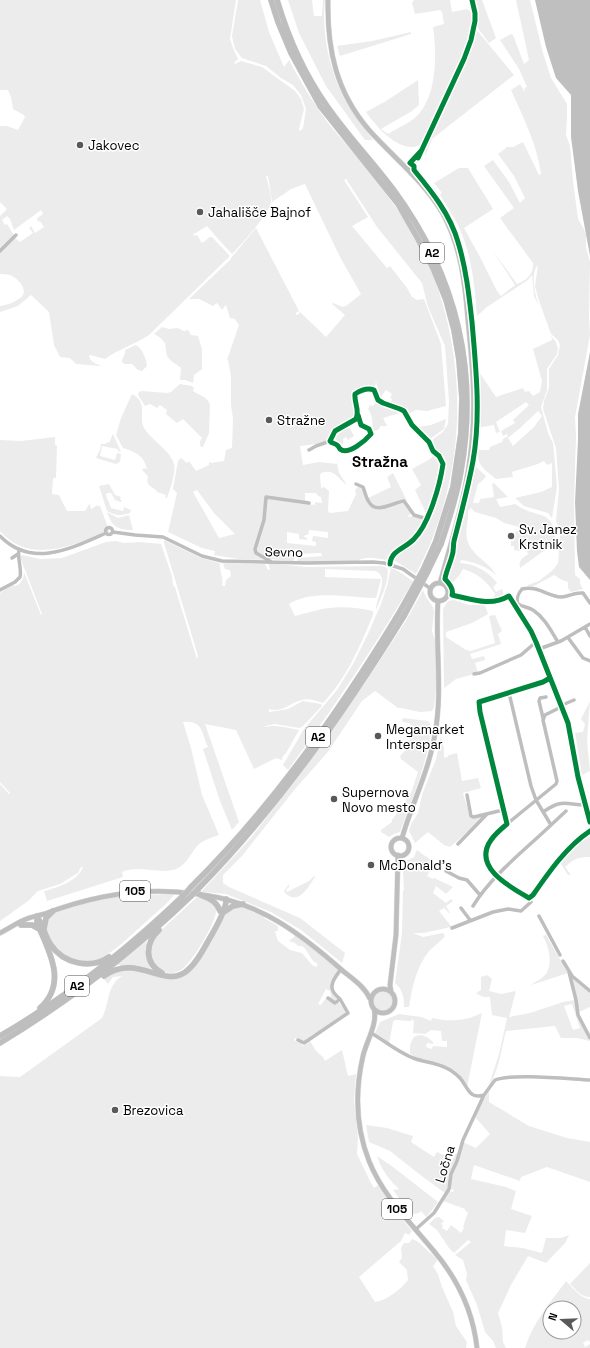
<svg xmlns="http://www.w3.org/2000/svg" width="590" height="1348" viewBox="0 0 590 1348" font-family="'Space Grotesk',sans-serif">
<rect width="100%" height="100%" fill="#fff"/>
<path fill="#ececec" fill-rule="evenodd" d="M0,0H236L230,39L233,48L238,59L234,63L235,64L241,61L262,67L295,91L301,99L304,109L299,129L300,131L303,128L306,109L301,95L293,85L281,78L266,66L242,58L235,49L232,36L238,0H260L269,32L284,67L289,60C302,84 316,108 333,129C342,140 352,150 361,161C376,180 390,199 404,219C407,224 410,230 412,235C420,248 428,261 433,275C470,373 465,481 416,574L392,559C398,548 413,545 420,535C433,517 440,482 446,461C441,453 433,449 433,439L443,432L448,424L449,401L445,346L428,307L422,283L377,227L346,179L344,180L368,217L352,226L387,268L390,266L407,288L412,297L417,300L424,299L441,344L446,406L427,411L416,410L410,413L411,417L418,427L431,425L446,419L444,429L430,439C416,437 413,416 403,408C399,406 394,406 390,405L392,399L390,398L392,394L386,390L380,398L378,391L376,381L375,388C367,386 360,388 354,393L353,397L357,415L334,430L328,440L316,444L300,446L303,465L319,462L337,464L339,473L347,485C337,479 336,468 321,473L320,476L321,488L324,487L329,491L328,511L330,513L348,511L356,494L355,490L359,486C368,491 364,505 376,508C386,510 395,502 404,502L412,513L408,516V517L413,516L423,519L424,521L421,527L412,539L385,560C375,558 366,556 357,561L297,562L298,558L322,556L321,553L298,554L300,552L299,549H295L296,556L293,561L269,559L258,554L256,548L266,516V498L315,505V502L322,503L321,497L318,496L316,493H305V502L265,496L264,517L254,548L255,553L265,560L239,559L214,555L215,551L202,548L168,532L177,493L173,489L178,461L181,458L187,463L189,461L196,471L209,465V462L211,463L224,461L226,450L232,448L233,419L231,405V376L228,360H227L239,325L235,319L230,318L226,305L222,310L217,303L213,306L199,299H189L231,259V258L256,228L299,311L296,313V315L299,314L300,312L326,337L345,315L332,304L333,303L343,307L346,306L361,294L340,257L305,184L291,189L272,202L268,176H266C268,184 271,193 271,201C270,213 241,245 232,254L219,240L207,226L194,234L193,233L194,236L197,235L202,243L210,237H212L229,255V257L149,335C135,344 119,349 105,359L90,355L89,356C90,361 95,364 100,365V366L76,364L70,358L60,357L54,345L49,312L31,295L18,306L0,312V306C7,305 19,301 23,295C27,287 16,277 10,275C7,274 3,274 0,274V252L15,238L20,242L33,233L29,228L31,226L35,233L44,227L40,221L38,222L37,218L43,214L41,210L14,230L10,219L7,216L2,220L5,225L7,224L14,235L0,250V216L7,209L0,202V126H7L18,130L25,117L24,115L13,109L11,97L8,90H0ZM197,490L214,513L235,534L219,538L193,492ZM309,530L328,532V538L313,536L312,541L316,542V546L287,543V532L299,534V539L307,540V538L304,537L305,535H308Z
M288,0H312L314,16H322L323,0H325C321,34 330,73 346,102C354,116 364,127 373,140H365L326,86L299,33Z
M414,0H450L452,12L467,9L471,12L473,11C475,25 470,39 465,52L422,144C402,156 377,128 366,112L386,101L418,80L419,105L412,111L381,129L388,134C397,128 410,123 417,116C437,96 437,54 433,27L444,24L442,12L440,10L415,14L412,3Z
M474,0H482L496,38L489,43L477,27V14Z
M516,0H530L543,53L551,78L567,104V117L566,135L570,146L573,181L578,219L584,229L586,235V247L590,262L589,317L590,335L575,417L576,437L574,500L575,575L580,579V584L583,589L571,592L568,588V582L562,580L554,575L532,587L528,586V585L539,581L553,570L558,563L560,542V531L556,521L559,489L556,448L543,409L544,401L549,388V369L558,355L560,345L558,340L551,334L539,301L535,286L538,265C530,273 535,296 539,306L534,296L532,275L528,280L487,307L477,316C475,289 472,257 461,232C456,219 447,207 440,195L442,193L434,183L459,168H468L493,209L464,228L479,255L497,291L501,296L515,285L493,251L517,284C526,281 534,274 533,263L500,218L514,208L484,166L493,160L509,182L520,203L525,198L514,176L498,154L507,147H513L523,142L539,175L541,174C537,144 523,117 511,90L520,84L524,91L525,90L524,88L527,87L519,69L500,40L511,34L513,35L524,64L529,60Z
M476,29L514,75L432,139L425,156V149L466,58Z
M411,32V34L340,56L337,46L372,41Z
M162,327L169,329L178,328L184,331L188,330L191,335L198,336L202,349V369L194,375L193,383L185,380H180L181,368C178,365 173,363 170,360C161,349 173,344 154,334Z
M551,336L556,342L558,349L557,354L547,369V390L541,407L548,433L553,443L554,453L557,487L552,518L548,513L524,506L515,498L541,492L552,487V463L547,465L544,461L538,464L512,472L513,477L496,479C486,470 475,465 479,450H489L490,447L502,442L503,439L508,436L507,434L503,436L501,431L515,423L513,420L529,405L526,402L496,422L500,432L496,433L494,425L477,428L479,406L477,369L496,397L523,388L525,392L529,391L533,396L540,392L542,381L533,349L552,340ZM538,411L542,416L534,427L513,446L508,438L519,429Z
M136,345C143,349 146,359 147,366L142,371L138,370L132,364H124L122,362L123,357L125,354V350Z
M180,384L192,386L194,388L193,391C200,396 207,396 210,405L209,433L203,447H201C199,443 200,441 202,438L183,419L177,423L166,414L167,410L160,405L157,408L150,404L145,406L138,395L139,392L142,391L167,393L171,392Z
M132,394C149,403 138,417 144,428C151,440 171,451 174,464C176,474 170,489 167,498L165,497L166,495L157,492L156,490C149,485 146,485 148,476L142,470L144,468L147,469C144,455 135,452 123,448L116,435L121,418Z
M376,402L403,412L383,418L387,426H381L378,430L373,431C372,422 373,416 368,409L370,405L373,406Z
M348,425L354,436L348,440L346,437L343,439V444L337,442L333,439L336,431Z
M113,434L121,452L118,451V449L102,446L100,456L115,460L117,453L121,454L120,462L116,464L96,458L100,450L101,444H106L107,442L109,443Z
M55,437V445L57,446L56,478H53L52,494L59,495L67,511H85L90,503V507L92,509L97,505V506H100L109,530V532H104C72,547 28,564 0,531V440L21,441Z
M433,456L439,458L442,464L428,511L426,513L415,490L421,485L412,469L430,459Z
M475,466L486,476L483,480L478,484L473,503H479L480,499L494,497L492,484L494,483L508,497L496,499L500,507L515,504C541,522 555,505 556,548L554,550L549,547L520,568C518,560 523,558 528,554L525,547H524L523,550L519,551L514,550V546H511V541H514L516,531H519V527L504,523L496,518L475,512L471,508L468,511C469,520 465,529 467,539C471,556 490,562 496,575C486,566 474,562 461,560L460,563C475,564 488,571 497,583L493,587L496,592L502,589L504,595L494,599L495,594C487,581 477,573 463,569L459,576L451,584C443,573 450,569 453,557C455,551 455,544 457,538L459,537L471,491Z
M393,473L407,501C394,495 380,518 368,498L391,487L387,477Z
M109,484L115,495L121,497L120,499L122,501L121,502L115,500L111,493H107L106,495L111,508L123,511L124,507L131,510L130,513C120,516 116,516 107,511L99,486Z
M107,512L118,518L129,515L133,530C118,530 112,527 107,512Z
M164,540L201,558L220,563C219,571 224,577 222,585L223,586H225L226,580L231,576L230,570L225,569L223,563L265,564L268,570L270,569L268,563L306,567L382,566L387,568C391,577 380,600 376,610C375,599 391,577 375,571L325,569V577L381,579L376,598C348,598 314,589 289,604L295,616C304,614 313,611 322,609C338,606 357,607 373,611V615C360,646 347,678 323,703C317,701 308,698 302,700C289,703 283,713 269,709V712L288,709L303,701L321,704L322,706L302,727L299,728L275,724L265,726V727C277,724 288,728 299,730L286,753L283,756L282,760L276,758L254,769L236,730L205,724L239,822L232,830L220,801L203,749L208,747C201,732 203,720 183,722L191,748L202,795L219,835C213,837 204,840 199,844C191,852 187,865 176,869C158,875 139,864 122,872L123,877L47,901L44,891C57,888 78,881 83,867H81L78,873L60,884L38,891L28,901L0,921V784L9,794L10,793L0,782V593L13,584L14,586C21,585 24,579 24,572L41,615L42,614L20,557L22,555L40,559L62,558L106,542L116,541L124,543L140,542L161,544L172,576L173,585L175,587L177,594L197,659L198,656L164,543Z
M391,568L398,571L413,581L411,585C373,649 332,710 288,770L283,765L304,729L337,690L353,664L368,634L381,604L387,586Z
M423,590L426,597L433,607L434,612L432,631L436,644V688L434,707L432,711L420,712L401,708H398L375,691L362,701L327,753L295,789L242,856L223,875V883L229,887L300,918L345,953L342,963L301,930L271,912L226,894L201,892L250,839L296,780L365,683L407,619Z
M454,600L469,605H485L488,614L472,623L446,632V637L466,650L471,651L495,643L489,616L495,615L502,631L498,634L501,644L470,654L472,659L484,656L485,660L475,663L478,673L456,679L444,688L443,609L448,601Z
M590,701L587,741L590,771L582,775L575,733L583,732L585,724L581,719Z
M403,718L428,721C440,733 406,814 400,832L394,834L389,837L381,832V830L392,822V820L411,793L418,772L401,759L400,756C404,751 407,750 406,744L412,737L415,730L409,723L403,722L402,720Z
M441,736L444,749V757L446,758L449,755L457,753L462,781L478,778L481,788L463,793C465,801 469,809 470,818L484,816L479,822L450,847L444,845L428,832L415,843L409,831L411,824L418,813L422,795L436,759Z
M586,837H590V857C578,857 574,859 565,867L571,875H568L561,864V861Z
M417,850L435,863L427,876L433,879L434,878L453,887L446,894L436,886L433,893L446,903L451,899L453,901L446,906L450,913H449L444,908L439,911L451,926V927L423,933H413L423,937L443,933L445,936C440,942 434,946 429,951C416,968 412,987 409,1007H404C404,997 403,990 395,983L402,933L403,890H404L403,872L405,868V862L414,857Z
M314,876L315,877C308,887 299,906 285,893L284,891L289,884V887L286,890L287,892L309,881Z
M175,894L166,904L119,946L104,957L92,962H80L66,957L54,945L46,930L47,920L53,913L80,904L115,896Z
M198,896C204,898 213,900 216,906C220,918 191,964 181,970C169,977 158,971 152,961C147,953 151,943 156,935Z
M233,907H242L264,917V918L278,926V931H275L278,941L290,950L302,953L312,965L316,967L318,964C310,961 309,951 302,946H298L295,943L289,941L294,937L295,936L286,927L339,969L331,984L337,999L335,1001L331,998L330,991L326,989L318,1004L321,1005L326,998L333,1003L338,1001L346,1012L314,1035L313,1034L304,1042L295,1038L294,1040L302,1044V1046L307,1044L310,1041L316,1051L323,1057L325,1061L342,1050L348,1076L356,1074L354,1100L358,1137L357,1154L370,1181L374,1188L378,1185L390,1204L412,1231L409,1235L405,1233L401,1241L359,1277L375,1302C387,1300 400,1290 408,1280L407,1270L399,1262L402,1258L401,1248L404,1243H409L412,1239L417,1241L436,1258L437,1261L433,1266L438,1274L442,1287L453,1312L456,1326L467,1342L466,1348H0V1076L20,1077L102,1018C110,1003 106,986 122,976L113,977L108,984L104,979L114,972L126,968L184,976L223,916Z
M546,935L568,973L531,985C535,981 541,980 544,976C554,966 549,947 543,936Z
M147,941C144,953 146,959 151,969L136,965H117Z
M487,975L492,979L489,991L501,994L516,991L509,1017L530,1013L563,1002L575,1000L577,1016L590,1041L577,1038H561L555,1026L506,1031C501,1050 499,1071 488,1088L499,1054L507,1018L492,1015L490,997H483L476,993L481,990V977ZM572,1004L580,1028L573,1030L564,1006Z
M572,978L590,992V1007L579,1012Z
M373 1001a10 10 0 1 1 20 0a10 10 0 1 1-20 0Z
M482,1013L467,1087L451,1070L413,1057L410,1053V1045L413,1038C420,1032 426,1036 433,1042V1044L427,1043L426,1047L432,1049L433,1046L447,1047V1041H442L441,1031L431,1030L425,1034L413,1033L414,1021L412,1019L411,1021L395,1020L393,1022L389,1044L375,1033L380,1022L399,1014L421,1017L431,1021L432,1018C450,1022 466,1021 482,1013Z
M489,1091V1102L529,1126L567,1138L590,1142V1182L547,1167L521,1177L520,1181L474,1165L471,1179L506,1187L516,1191L511,1209L532,1216L525,1233L506,1230L504,1246L523,1248L542,1253L546,1238H561L569,1235L565,1243L546,1263L528,1256L511,1285L498,1313L502,1327L503,1342L506,1348H496L493,1341L485,1332L477,1305L466,1280L467,1274L463,1260L455,1255L471,1242L468,1240L454,1253L449,1248L437,1230L429,1224L435,1218L439,1217L444,1221L441,1224L443,1225L442,1228L447,1231L451,1225L461,1233L464,1228L463,1227L468,1212L465,1211V1209L443,1201L449,1191L453,1192L454,1190L450,1189L451,1179L463,1142L476,1148L490,1134L474,1116Z
M366,1125L387,1128L413,1136L411,1142L434,1157L437,1152L453,1159L456,1153L458,1154L448,1187L445,1193L423,1177L390,1151L369,1142Z
M377,1156L393,1167L438,1202C434,1207 431,1212 426,1217L421,1211L419,1213L413,1214L404,1206L393,1190L399,1189C390,1181 380,1168 377,1156Z
M590,1263V1297C581,1297 576,1290 570,1284Z
M566,1281C573,1288 580,1298 590,1299V1342L588,1340L583,1343L585,1347L590,1344V1348H525C533,1322 550,1303 566,1281ZM550,1308H574V1332H550Z"/>
<path fill="#bfbfbf" d="M535,0H590V256L578,191L571,137V95L556,78L546,47Z
M590,352V580L579,567L577,551L575,502L578,440V414Z"/>
<g fill="none" stroke-linecap="round" stroke-linejoin="round">
<g stroke="#dbdbdb" stroke-width="5.5">
<path id="major" d="M328,0C327,49 336,92 369,130C394,158 424,181 443,214C461,247 465,283 468,320C472,360 476,400 472,441C468,489 453,536 440,583
M430 592a9 9 0 1 1 18 0a9 9 0 1 1-18 0Z
M402,838C412,803 429,771 435,734C443,690 435,645 438,601
M391 847a9 9 0 1 1 18 0a9 9 0 1 1-18 0Z
M204,895C261,903 301,934 343,971C353,979 365,987 370,999
M0,933C8,929 15,924 24,920C30,917 37,916 44,914C94,895 144,886 196,894
M371 1001a12 12 0 1 1 24 0a12 12 0 1 1-24 0Z
M391,991L390,985L396,935L398,855
M374,1009C378,1024 366,1042 363,1056C355,1091 356,1128 369,1161C383,1196 409,1221 433,1250C457,1278 473,1311 477,1348"/>
</g>
<g stroke="#dbdbdb" stroke-width="6">
<path id="highway" d="M271,0L278,22L291,53L320,106L398,204L418,239L433,268L446,300L454,330L459,360L462,398L461,433L453,487L436,541
M277,0C288,37 305,75 327,106C347,135 372,161 393,189C455,273 479,368 461,471C457,496 449,520 441,544
M191,887C273,806 340,711 399,613
M198,889C278,807 344,713 404,616
M199,894C209,899 216,900 220,911
M224,912L233,906L243,904
M37,916V923C49,951 68,983 40,1008
M37,917C43,925 45,936 51,945C63,963 90,970 109,957
M21,925H32L39,929
M44,929L46,918L53,911
M159,930C145,943 144,963 162,973
M104,976C136,953 161,987 184,973C196,965 204,948 211,936C216,927 227,909 226,899
M0,1036C67,997 128,949 184,895
M0,1043C69,1001 133,952 191,896"/>
</g>
<path stroke="#bebebe" stroke-width="3.5" d="M408,170L418,158L464,59L471,40L475,21V13L472,0
M0,251L16,235
M358,415L361,425L369,429L371,434C366,440 348,456 340,449C339,448 339,447 338,446C336,443 332,444 330,441L335,431L356,419C360,410 354,403 355,394C361,390 367,387 374,390L378,400L383,403L400,409L404,411L412,425L429,442L433,451L439,456L443,464C440,485 429,524 414,539C406,548 391,550 390,564
M309,450L316,446L330,441
M356,484L363,487C365,492 366,498 369,502C376,515 394,502 404,501L414,515L427,519
M105.5 531a3.5 3.5 0 1 1 7 0a3.5 3.5 0 1 1-7 0Z
M113,532L135,535L163,537L202,556L222,561L306,563L373,562L384,563L403,569L431,589
M0,536C32,569 72,548 106,533
M12,558L18,554
M270,561L256,553L255,549L264,520L266,497L309,503
M0,590L15,582L20,577C22,568 17,559 19,549
M448,594C467,598 490,607 509,596L531,631L536,642L568,723L578,777L590,822
M585,627L590,636
M569,639L583,658L590,661
M558,642C551,631 545,618 533,610C528,607 523,607 518,604C516,598 518,594 522,589C537,585 547,596 561,597C568,597 574,592 583,593L590,603
M539,649L561,641L590,624
M474,674L480,673L521,655L536,642
M550,678L543,682L479,702L480,712L507,824C501,829 495,834 491,840C472,867 510,887 529,898L533,895C549,872 567,846 590,831
M509,693L531,786L536,800L551,825L566,811
M560,706L574,700
M543,718L539,701L540,698L546,697
M467,795L471,816L474,817L503,810
M543,812C562,799 564,804 585,805
M507,824L556,784L557,781L543,720L545,715L559,708
M458,844L487,814
M446,871L459,878L467,880L480,895
M473,906C492,875 525,850 551,825
M461,908L470,920
M539,916L560,955
M452,928L493,912L508,909L521,911L531,902
M563,961L572,976L590,991
M569,972L576,1000L578,1015L590,1038
M328,998L335,1003L340,999C338,997 334,994 333,991C329,984 337,975 341,969
M373,1034C386,1042 398,1052 413,1058C430,1064 446,1063 460,1078C468,1087 469,1100 484,1095
M298,1040L304,1043L348,1013L340,999
M415,1230L434,1213L449,1189L451,1174L457,1161L463,1140L484,1095L495,1080C512,1073 569,1079 590,1080"/>
<use href="#major" stroke="#bebebe" stroke-width="4.5"/>
<use href="#highway" stroke="#bebebe" stroke-width="5.5"/>
<g stroke="#dbdbdb" stroke-width="6" stroke-linecap="butt">
<path id="highway-bridge" d="M399,613L423,570L436,541
M404,616L426,575L441,544
M184,895L191,887
M191,896L198,889"/>
</g>
<use href="#highway-bridge" stroke="#bebebe" stroke-width="5.5"/>
<g stroke="#fff" stroke-width="8">
<path id="cycleway" d="M421,151L410,163L414,166V170C432,192 450,214 458,242C466,268 469,295 472,322C476,368 481,416 473,461C468,488 461,514 454,541C453,546 454,551 452,556C450,564 446,571 445,579C449,583 454,589 452,595C471,599 491,607 509,596L531,631L536,642L568,723L578,777L590,822
M418,158L464,59L471,40L475,21V13L472,0
M358,415L361,425L369,429L371,434C366,440 348,456 340,449C339,448 339,447 338,446C336,443 332,444 330,441L335,431L356,419C360,410 354,403 355,394C361,390 367,387 374,390L378,400L383,403L400,409L404,411L412,425L429,442L433,451L439,456L443,464C440,485 429,524 414,539C406,548 391,550 390,564
M550,678L543,682L479,702L480,712L507,824C501,829 495,834 491,840C472,867 510,887 529,898L533,895C549,872 567,846 590,831"/>
</g>
<use href="#cycleway" stroke="#00873e" stroke-width="5"/>
</g>
<g fill="#595959" stroke="#fff" stroke-width="1.5">
<circle cx="80" cy="145" r="4"/>
<circle cx="200" cy="212" r="4"/>
<circle cx="269" cy="420" r="4"/>
<circle cx="511" cy="536" r="4"/>
<circle cx="378" cy="736" r="4"/>
<circle cx="334" cy="799" r="4"/>
<circle cx="371" cy="865" r="4"/>
<circle cx="115" cy="1110" r="4"/>
</g>
<g text-anchor="middle" dominant-baseline="central" stroke-width="3" stroke-linejoin="round" paint-order="stroke">
<g fill="#fff" stroke="#4c4c4c" stroke-width="1">
<rect x="420" y="243" width="24" height="20" rx="3"/>
<rect x="306" y="727" width="24" height="20" rx="3"/>
<rect x="120" y="881" width="30" height="20" rx="3"/>
<rect x="65" y="976" width="24" height="20" rx="3"/>
<rect x="382" y="1199" width="30" height="20" rx="3"/>
</g>
<g font-size="12" font-weight="bold" fill="#000">
<text x="432" y="253">A2</text>
<text x="318" y="737">A2</text>
<text x="135" y="891">105</text>
<text x="77" y="986">A2</text>
<text x="397" y="1209">105</text>
</g>
<g font-size="13" fill="#000" stroke="#fff" text-anchor="start">
<text x="88" y="145">Jakovec</text>
<text x="208" y="212">Jahališče Bajnof</text>
<text x="277" y="420">Stražne</text>
<text x="519" y="529">Sv. Janez<tspan x="519" dy="15">Krstnik</tspan></text>
<text x="386" y="729">Megamarket<tspan x="386" dy="15">Interspar</tspan></text>
<text x="342" y="792">Supernova<tspan x="342" dy="15">Novo mesto</tspan></text>
<text x="379" y="865">McDonald's</text>
<text x="123" y="1110">Brezovica</text>
</g>
<g font-size="13" fill="#000" stroke="#fff">
<text transform="translate(284 552) rotate(1)">Sevno</text>
<text transform="translate(445 1164) rotate(-73)">Ločna</text>
</g>
<g font-size="15" font-weight="bold" fill="#000" stroke="#fff">
<text x="380" y="461">Stražna</text>
</g>
</g>
<g transform="translate(562 1320) rotate(289)"><circle r="19" fill="#ffffff" stroke="#999999"/>
<path d="M0-3L7 15L0 10L-7 15Z" fill="#595959"/>
<text y="-6" font-size="11" font-weight="bold" text-anchor="middle" fill="#000000">N</text>
</g>
</svg>
